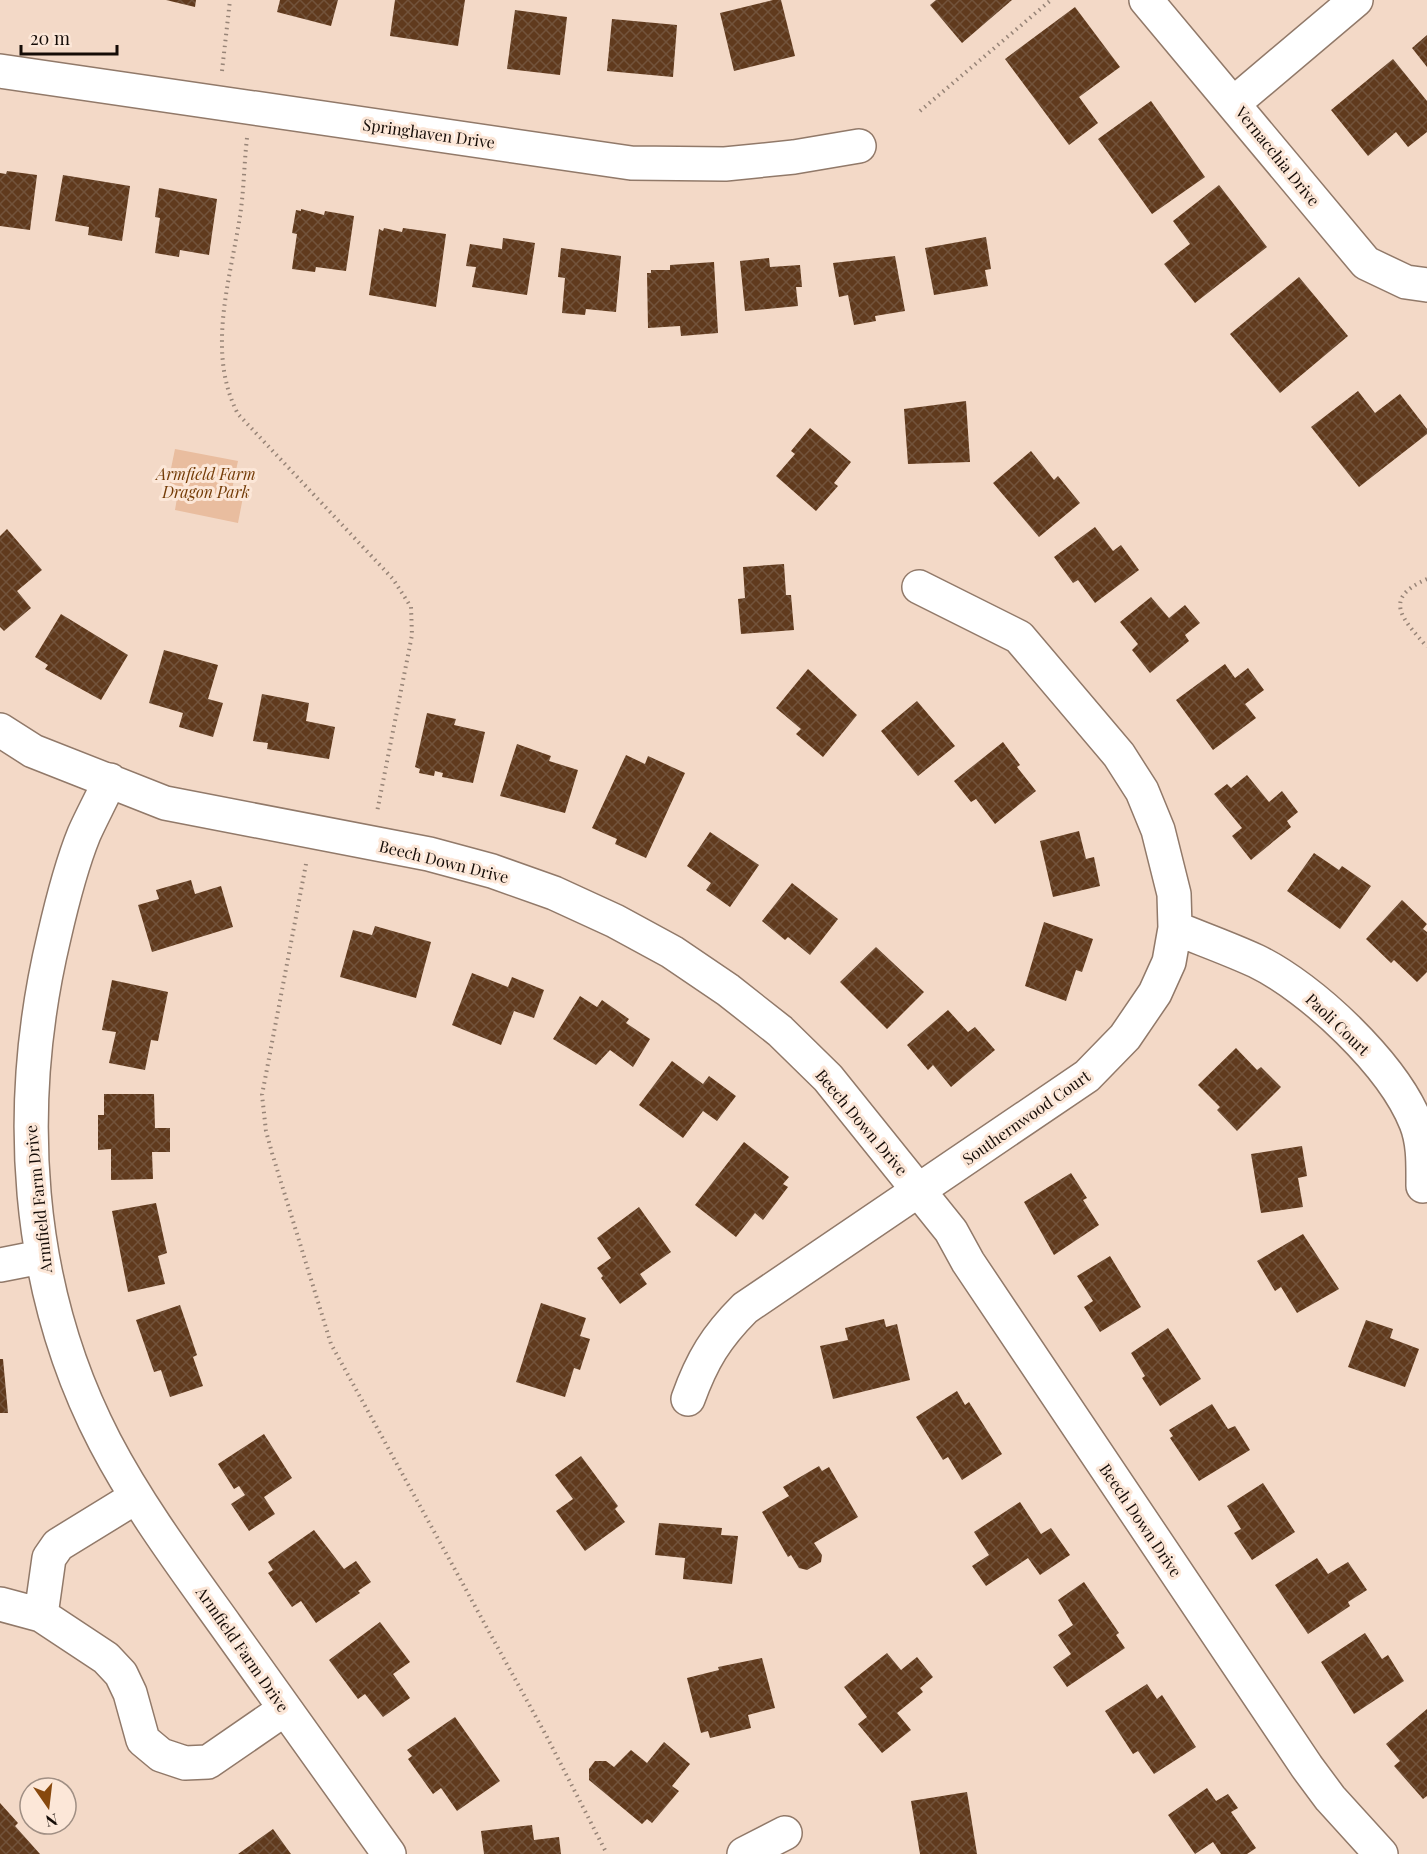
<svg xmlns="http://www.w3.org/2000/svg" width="1427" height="1854" viewBox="0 0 1427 1854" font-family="'Playfair Display',serif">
<defs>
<pattern id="building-cross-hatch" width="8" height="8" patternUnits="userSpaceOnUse" patternTransform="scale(1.5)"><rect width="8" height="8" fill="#603a1d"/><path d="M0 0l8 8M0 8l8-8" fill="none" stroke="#72533b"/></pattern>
</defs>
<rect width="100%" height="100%" fill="#f3d9c7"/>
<path fill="#e9bd9f" d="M175,449L238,461L231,494L243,497L238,523L175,510L179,486L168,483Z"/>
<path fill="url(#building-cross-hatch)" d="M166,0H196L195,7Z
M280,0H338L331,26L277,12Z
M395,0H465L458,46L390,36Z
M773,0H781L795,56L734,71L720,13Z
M936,0H1012L962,43L930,5Z
M1075,7L1120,67L1079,97L1098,123L1069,145L1005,59Z
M515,10L567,17L560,75L507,69Z
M612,19L677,25L673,77L607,71Z
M1427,35V67L1412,48Z
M1393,59L1427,101V132L1408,147L1396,132L1368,156L1331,110Z
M1151,101L1205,177L1152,214L1098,139Z
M7,171L37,175L30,230L0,226V173L6,174Z
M63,175L130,186L122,241L88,235L89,227L55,221Z
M1219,185L1267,247L1195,303L1164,264L1190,244L1173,221Z
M159,188L217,199L209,255L180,250L179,257L155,253L160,218L155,217Z
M301,209L324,215L325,211L354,216L346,271L316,267L315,272L292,269L297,234L292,233L296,210L301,211Z
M384,228L402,232L403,228L446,234L436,307L369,295L379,229L383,231Z
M986,237L991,269L985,270L988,286L934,295L925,248Z
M503,238L535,243L527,295L472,287L476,267L466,266L470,244L502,249Z
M561,248L621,256L616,312L586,309L585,315L562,313L565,278L558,277Z
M895,256L905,311L875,316L876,321L854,325L848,295L839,297L833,263Z
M769,258L770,267L800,265L802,287H796L798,306L745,311L740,261Z
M714,262L718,333L681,336L680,326L648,328L647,273H651V270H670V265Z
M1299,277L1348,336L1280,393L1230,334Z
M1358,391L1375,413L1400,394L1427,429V434L1359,487L1311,427Z
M966,401L970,462L908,464L904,409Z
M810,428L851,462L834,483L838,486L816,511L776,476L795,454L791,451Z
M1031,451L1054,480L1058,476L1080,503L1039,537L993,483Z
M1095,527L1113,551L1121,545L1139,570L1095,603L1078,580L1073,583L1054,557Z
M7,529L42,570L17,591L31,608L4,631L0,627V536Z
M784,564L786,595H791L794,630L741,634L738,599L745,598L743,567Z
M1151,597L1169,618L1185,605L1200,623L1185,635L1189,641L1150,673L1132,650L1138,644L1120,622Z
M61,614L128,655L101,700L45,669L48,665L35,657Z
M164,650L218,665L208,699L223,703L213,737L179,727L183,713L149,703Z
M1225,664L1235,678L1248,668L1264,690L1245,704L1256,718L1213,750L1176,700Z
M808,669L857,715L823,757L796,734L801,729L776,708Z
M262,694L309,703L306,721L335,727L329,759L267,749L268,743L253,741Z
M917,701L955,746L918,776L881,731Z
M427,713L456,719L454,725L485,732L473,783L442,777L443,773L435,771L434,776L419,773L420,769L415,767Z
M1003,742L1020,765L1017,767L1036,791L995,824L976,799L971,802L954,781Z
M517,744L551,756L549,761L578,770L565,813L500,796Z
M626,755L645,764L648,756L685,773L646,858L615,844L617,839L592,828Z
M1247,775L1269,802L1282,791L1298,812L1287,821L1291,827L1251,860L1232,836L1242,828L1214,794L1227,784L1231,788Z
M1079,831L1086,859L1094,857L1100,886L1053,897L1040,841Z
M710,832L759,865L730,907L706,890L711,883L687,866Z
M1314,853L1339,870L1342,866L1371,886L1340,929L1287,891Z
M191,880L195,894L221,886L233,927L152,952L138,905L159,899L156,890Z
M792,883L838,919L810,955L788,937L785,940L762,921Z
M1402,900L1427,924L1423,929L1427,932V972L1417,982L1394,960L1391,963L1366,939Z
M1044,922L1093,939L1082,972L1076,970L1066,1001L1025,986Z
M375,926L431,942L416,998L340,977L353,930L372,935Z
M876,947L924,992L887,1029L840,982Z
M472,973L508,987L512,977L544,990L534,1018L514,1011L501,1045L452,1025Z
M112,980L168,992L158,1041L151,1040L145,1070L109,1063L116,1032L102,1030Z
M580,996L597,1007L602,1000L629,1019L626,1023L650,1039L633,1067L610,1050L596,1065L553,1039Z
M948,1010L968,1032L975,1027L995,1050L951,1087L933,1065L928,1070L907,1045Z
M1236,1048L1257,1070L1261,1067L1281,1087L1237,1131L1217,1110L1220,1107L1198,1085Z
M672,1061L703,1084L709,1076L736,1096L717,1121L703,1111L683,1138L639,1105Z
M104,1094H154L155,1128H170V1152H152L153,1179L111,1180V1149L98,1150V1115H104Z
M744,1142L789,1177L783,1184L788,1187L763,1220L755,1213L736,1237L695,1205Z
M1302,1146L1307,1176L1298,1178L1303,1207L1261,1213L1251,1154Z
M1071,1173L1087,1198L1083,1200L1099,1225L1054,1255L1024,1202Z
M156,1203L167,1253L158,1256L165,1284L128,1292L112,1211Z
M639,1207L671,1252L640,1274L647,1284L620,1304L601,1278L603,1276L597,1268L611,1258L597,1238Z
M1303,1234L1339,1289L1297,1313L1281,1287L1275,1291L1257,1261Z
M1110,1256L1141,1307L1100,1332L1084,1307L1093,1301L1077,1276Z
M541,1303L586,1318L580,1336L590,1339L580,1370L574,1368L565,1397L516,1382Z
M180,1305L197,1355L193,1357L203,1386L170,1397L161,1370L154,1372L136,1320Z
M884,1319L886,1327L897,1324L910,1380L833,1399L820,1346L848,1340L845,1328Z
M1366,1320L1393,1329L1390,1338L1419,1349L1405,1387L1348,1367Z
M1168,1328L1201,1379L1160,1406L1142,1378L1145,1376L1131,1353Z
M0,1359H3L8,1413H0Z
M957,1391L965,1405L969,1402L1002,1454L962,1480L948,1457L943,1460L916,1417Z
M1212,1404L1228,1429L1235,1426L1250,1450L1199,1481L1170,1438L1173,1436L1169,1430Z
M264,1434L292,1478L264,1497L275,1514L249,1531L231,1504L245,1495L239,1486L234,1489L218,1464Z
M581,1456L618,1506L615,1509L625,1522L585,1551L556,1511L573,1499L555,1475Z
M819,1466L822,1471L829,1467L858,1517L814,1543L822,1555L821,1562L807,1570L799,1568L791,1555L788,1557L762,1512L789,1496L783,1487Z
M1263,1483L1295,1532L1252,1560L1234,1533L1241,1529L1227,1506Z
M1020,1502L1041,1534L1051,1528L1070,1555L1040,1575L1028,1558L986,1586L972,1566L989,1555L974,1532Z
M659,1523L722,1528L721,1535L738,1536L732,1584L683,1579L685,1558L655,1555Z
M314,1530L344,1569L356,1561L371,1582L358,1591L360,1593L316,1623L301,1601L292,1607L268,1573L273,1570L268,1562Z
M1317,1558L1328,1574L1348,1562L1367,1590L1348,1602L1350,1606L1308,1634L1275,1585Z
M1084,1582L1119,1633L1116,1635L1125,1648L1067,1687L1053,1667L1071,1654L1058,1635L1073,1625L1058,1600Z
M380,1622L410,1662L393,1674L410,1698L383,1717L365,1694L358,1699L329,1660Z
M1365,1633L1382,1659L1388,1655L1404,1681L1354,1714L1321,1662Z
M887,1653L901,1670L917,1657L933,1677L920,1688L923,1692L897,1713L911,1730L882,1753L858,1724L867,1717L844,1687Z
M762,1658L775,1708L748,1715L751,1728L710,1738L708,1731L701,1733L687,1678L719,1670L718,1667Z
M1147,1684L1157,1699L1162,1695L1196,1747L1154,1774L1138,1751L1133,1754L1105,1711Z
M1427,1709V1796L1423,1799L1394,1766L1400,1761L1386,1744Z
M455,1717L500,1781L457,1811L441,1788L433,1794L408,1759L412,1756L407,1750Z
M664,1742L690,1764L672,1786L679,1791L652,1823L647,1819L642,1824L589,1780V1769L595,1761H606L614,1767L631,1750L647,1763Z
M1207,1788L1216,1801L1228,1794L1238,1808L1231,1812L1256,1848L1247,1854H1221L1213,1842L1195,1854L1168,1815Z
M967,1792L977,1854H920L911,1801Z
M0,1803L18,1823L15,1826L40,1854H0Z
M532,1825L534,1840L559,1837L561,1854H484L481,1831Z
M273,1829L291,1854H238Z"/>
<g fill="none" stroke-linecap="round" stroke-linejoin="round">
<g stroke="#917969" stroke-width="36">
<path id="minor" d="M1146,0L1366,263L1406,282L1427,285
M0,71L631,163L725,164L794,157L859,146
M1234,103L1356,0
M0,730L33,751L165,803L429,854L492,871L554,893L615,921L672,952L728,990L780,1031L828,1078L951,1231L968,1262L1307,1767L1330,1798L1381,1854
M110,780C102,798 92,816 84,834C71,866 62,902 54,937C14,1105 24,1286 105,1442C139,1507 183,1566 226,1626C280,1702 334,1778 389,1854
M1175,928C1202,939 1230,949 1256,961C1312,988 1393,1065 1416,1123C1424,1143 1423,1165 1423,1186
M0,1265L41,1257
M688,1399C702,1360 716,1337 745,1308L1087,1076L1125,1037L1155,993L1169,962L1175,928L1174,894L1158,830L1142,791L1119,755L1019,637L919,587
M0,1604L41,1615L106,1658L121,1674L130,1693L143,1740L161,1755L185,1763L208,1762L285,1709
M41,1615L49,1558L58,1545L136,1497
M744,1854L785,1833"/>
</g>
<path stroke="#978477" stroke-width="4" stroke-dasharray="1.5 4.5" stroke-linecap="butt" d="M222,71L230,0
M920,111L1051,0
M247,138C244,164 244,190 240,216C230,281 206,353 238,414L393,579L411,607L412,635L377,812
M1427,579C1381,599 1403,619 1427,647
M306,864L262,1095L266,1131L272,1153L331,1344L548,1739L607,1854"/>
<use href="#minor" stroke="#fff" stroke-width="33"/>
</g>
<g text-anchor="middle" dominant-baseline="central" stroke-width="6" stroke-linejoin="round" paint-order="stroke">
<g font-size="16" fill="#150c07" stroke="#fce7d8">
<text transform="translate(429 133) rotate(8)">Springhaven Drive</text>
<text transform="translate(1278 156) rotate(51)">Vernacchia Drive</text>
<text transform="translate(444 861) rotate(14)">Beech Down Drive</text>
<text transform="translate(1338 1024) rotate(44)">Paoli Court</text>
<text transform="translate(1026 1117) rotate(-35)">Southernwood Court</text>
<text transform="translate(862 1122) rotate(50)">Beech Down Drive</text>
<text transform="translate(38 1199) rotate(-96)">Armfield Farm Drive</text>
<text transform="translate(1141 1520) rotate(56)">Beech Down Drive</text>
<text transform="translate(243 1649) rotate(55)">Armfield Farm Drive</text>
</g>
<g font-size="16" font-style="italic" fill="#743c07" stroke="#fce7d8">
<text x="206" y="473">Armfield Farm<tspan x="206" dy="18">Dragon Park</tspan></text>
</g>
</g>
<g transform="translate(48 1806) rotate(166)"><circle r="28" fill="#fce7d8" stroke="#a08f84" stroke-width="1.5"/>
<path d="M0-4.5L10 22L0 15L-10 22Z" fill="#87480d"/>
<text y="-9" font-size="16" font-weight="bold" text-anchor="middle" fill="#150c07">N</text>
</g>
<path d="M21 45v9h96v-9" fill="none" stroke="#150c07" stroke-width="3"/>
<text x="30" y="45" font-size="18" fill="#150c07" stroke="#fce7d8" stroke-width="4.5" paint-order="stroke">20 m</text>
</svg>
